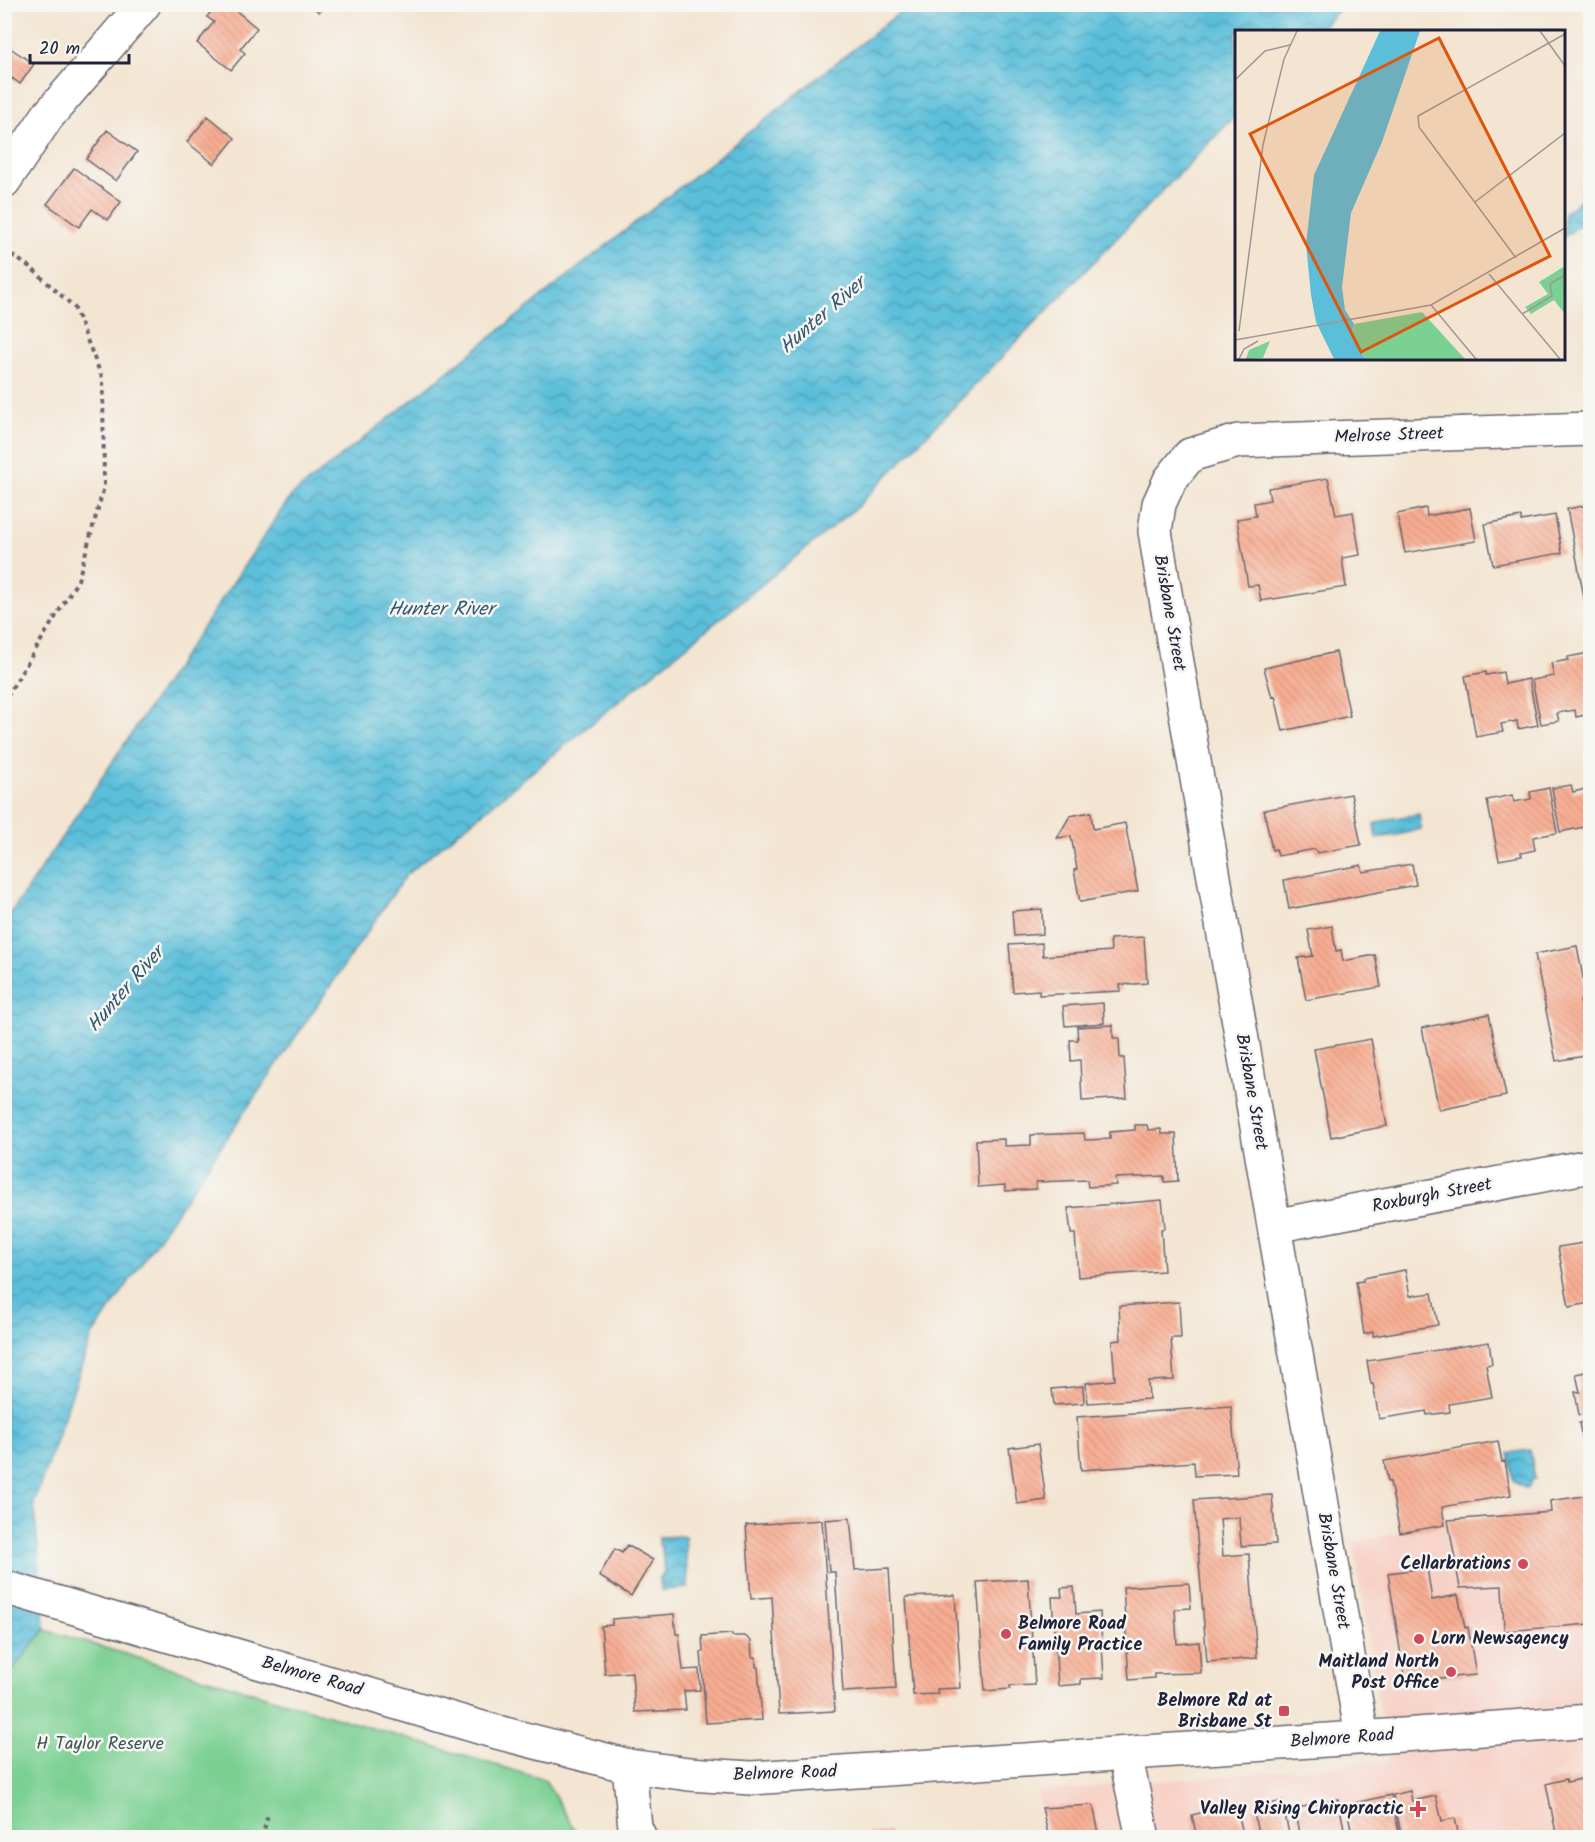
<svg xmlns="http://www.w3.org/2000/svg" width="1595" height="1842" viewBox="0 0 1595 1842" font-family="Kalam,sans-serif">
<defs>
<pattern id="water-waves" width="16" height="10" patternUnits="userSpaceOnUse" patternTransform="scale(1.5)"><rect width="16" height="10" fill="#5cbfda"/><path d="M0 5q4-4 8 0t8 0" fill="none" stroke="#4c9bb2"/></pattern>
<pattern id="building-back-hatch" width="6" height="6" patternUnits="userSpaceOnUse" patternTransform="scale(1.5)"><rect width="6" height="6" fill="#f8ad92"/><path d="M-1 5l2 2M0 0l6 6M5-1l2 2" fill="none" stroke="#d4957f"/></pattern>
</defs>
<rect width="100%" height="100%" fill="#f6f6f2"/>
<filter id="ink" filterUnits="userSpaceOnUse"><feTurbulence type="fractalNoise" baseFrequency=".0167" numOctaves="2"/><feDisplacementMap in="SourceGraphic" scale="12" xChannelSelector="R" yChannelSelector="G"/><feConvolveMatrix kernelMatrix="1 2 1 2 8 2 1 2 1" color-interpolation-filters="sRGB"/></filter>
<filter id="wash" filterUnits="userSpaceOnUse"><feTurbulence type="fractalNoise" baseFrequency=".008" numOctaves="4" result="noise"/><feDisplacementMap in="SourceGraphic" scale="24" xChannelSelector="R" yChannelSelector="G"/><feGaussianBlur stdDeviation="1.35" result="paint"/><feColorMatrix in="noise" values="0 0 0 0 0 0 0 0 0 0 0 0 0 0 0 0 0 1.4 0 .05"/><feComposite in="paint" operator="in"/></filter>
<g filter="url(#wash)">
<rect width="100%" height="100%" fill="#f3e5d1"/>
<path fill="#f7d1c6" d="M1590,1497V1837H1048L1037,1792L1388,1761L1353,1542Z"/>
<path fill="#7bd093" stroke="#4e7967" stroke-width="1.5" d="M45,1630L545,1780L579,1837L5,1838V1679Z"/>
<path fill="url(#water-waves)" stroke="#3f708a" stroke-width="1.5" d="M909,5H1344L1318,31L1236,32V115L857,507L406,875L92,1336L34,1503L45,1630L5,1679V922L291,496Z
M1590,193V217L1564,237V213Z
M1419,814L1421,829L1398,835L1376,838L1374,824L1389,819Z
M1530,1450L1535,1479L1532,1480L1529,1487L1525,1488L1514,1482L1509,1453Z
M685,1536L688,1588L661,1590L660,1578L664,1574L662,1547L659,1545V1537Z"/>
<g id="blocks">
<path fill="url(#building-back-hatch)" d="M216,4H228L257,28L240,49L245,53L231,70L197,43L214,22L207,17Z
M311,5H327L319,12Z
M4,44L34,64L20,84L12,78L4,89Z
M208,116L235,138L214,164L187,142Z
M107,130L137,152L116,181L86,159Z
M74,168L121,202L108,220L92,209L79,227L47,204Z
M1328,478L1336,515L1353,512L1360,555L1342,558L1346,587L1261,601L1258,585L1248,586L1237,519L1256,516L1254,503L1270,500L1268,488Z
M1588,505L1590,516V617L1588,618L1567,509Z
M1426,508L1427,516L1470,508L1476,541L1405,553L1397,514Z
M1555,515L1562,553L1493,565L1485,524L1521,517V521Z
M1336,652L1350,716L1283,731L1275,696L1272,697L1264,668Z
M1589,653L1590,714L1576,717L1575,710L1557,713L1559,721L1541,724L1532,680L1554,676L1551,663L1568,660V657Z
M1486,672V675L1503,672L1505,684L1529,679L1538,725L1518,729L1517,721L1501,724L1503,732L1476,737L1465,676Z
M1571,785L1573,792L1590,788V839L1586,840L1584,827L1560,832L1552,788Z
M1549,788L1557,833L1533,837L1535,850L1521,853L1522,856L1499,860L1487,800L1512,795L1514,802L1531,799L1530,792Z
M1351,794L1361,845L1317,853L1315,849L1278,856L1276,849L1272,850L1264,810Z
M1091,812L1093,829L1125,823L1138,891L1080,902L1074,870L1077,869L1071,836L1057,838L1070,816Z
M1412,864L1416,885L1289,909L1284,880L1361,865L1363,872Z
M1042,909L1043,934L1014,936L1012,911Z
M1332,926L1336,951L1341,950L1343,961L1375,955L1381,987L1306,1000L1298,958L1313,956L1308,930Z
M1144,937L1147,983L1120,985L1121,991L1039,995V990L1013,992L1009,945L1042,943L1043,956L1111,951L1110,939Z
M1577,946L1587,999L1580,1001L1583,1016L1590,1015V1055L1556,1061L1535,954Z
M1103,1003L1104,1023L1065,1026L1063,1006Z
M1489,1014L1506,1096L1439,1110L1422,1028Z
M1113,1025V1038H1119L1120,1058H1124L1127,1098L1082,1101L1080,1060L1071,1061L1070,1040H1078L1077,1027Z
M1371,1039L1387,1126L1331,1137L1314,1049Z
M1135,1125H1147L1148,1130L1161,1129L1162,1134H1176L1178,1181L1164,1182V1176L1115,1178L1116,1185L1088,1187L1087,1180L1036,1182V1189L1005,1191V1185L978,1187L976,1140L1004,1139V1146L1031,1145V1135L1084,1133L1085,1140L1110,1139V1132L1135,1130Z
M1162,1200L1165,1228L1161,1229L1164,1271L1078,1277L1075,1234H1071L1068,1208Z
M1590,1242V1303L1569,1307L1558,1247Z
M1405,1270L1410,1296L1432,1293L1438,1325L1373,1336V1332L1364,1334L1356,1282L1363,1281V1278Z
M1179,1302L1181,1338H1171L1174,1380L1148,1381L1149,1399L1088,1403L1086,1383L1115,1380L1112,1341L1121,1340L1119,1306Z
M1489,1342L1492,1364L1486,1365L1492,1397L1449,1404L1450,1412L1427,1415L1426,1411L1379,1419L1373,1384H1371L1367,1361Z
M1590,1371V1413L1579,1415L1575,1392H1580L1576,1374Z
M1083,1386L1084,1403L1054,1405L1052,1389Z
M1231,1406L1237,1474L1195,1476L1194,1462L1081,1470L1077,1417Z
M1590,1421V1474H1589L1579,1423Z
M1498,1441L1502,1462L1505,1461L1511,1495L1442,1507L1445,1525L1400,1533L1390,1482H1388L1384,1461Z
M1038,1444L1046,1500L1017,1504L1009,1448Z
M1272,1495L1276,1544L1241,1546L1239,1517L1220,1519L1223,1556L1249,1554L1257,1658L1207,1662L1194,1500Z
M1590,1495V1527L1588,1528L1590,1543V1624L1504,1631L1502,1586L1460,1588L1448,1520L1551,1512L1550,1501Z
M850,1518L855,1570L889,1568L896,1689L843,1692L835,1572H829L825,1520Z
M822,1520L835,1711L779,1714L772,1597L751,1599L746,1525Z
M627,1545L653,1560L631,1596L599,1576L615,1549L622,1553Z
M1427,1568L1432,1600L1458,1595L1465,1628L1468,1627L1476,1675L1405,1681L1388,1573Z
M1028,1579L1035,1685L1010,1686V1689L985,1691L977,1582Z
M1189,1583L1191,1608L1175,1609L1177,1644L1199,1642L1201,1673L1154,1674V1678L1129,1680L1123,1587Z
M1074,1587L1076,1614L1100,1612L1104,1678L1081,1679V1684L1058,1686L1052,1597H1062L1061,1588Z
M955,1595L961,1688L937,1689L938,1694L913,1695L906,1597Z
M674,1614L676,1634H679L683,1670L699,1669L700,1690L684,1691L686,1710L635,1712L632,1672L605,1674L601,1626L612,1625V1619Z
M732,1634V1636H745L751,1641L752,1657H756V1667H758L762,1720L706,1723L701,1652H703L702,1636Z
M1590,1777V1838H1557L1546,1784L1566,1779L1567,1782Z
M1410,1791L1412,1801L1436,1796L1442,1821L1455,1818L1459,1838H1402L1393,1795Z
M1391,1795L1400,1838H1353L1346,1805Z
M1338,1799L1346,1838H1300L1294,1809Z
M1282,1801L1290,1838H1259L1253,1809Z
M1236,1804L1244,1838H1197L1192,1815Z
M1093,1805L1100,1838H1049L1042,1808Z
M890,1832V1838H852V1836Z
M966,1832L967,1838H926V1836Z"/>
</g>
</g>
<g filter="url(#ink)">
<use href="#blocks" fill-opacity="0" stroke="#6b6670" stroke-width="1.5"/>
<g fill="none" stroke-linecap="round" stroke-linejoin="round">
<g stroke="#6b6670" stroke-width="36">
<path id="minor" d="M4,181L47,117L144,4
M1274,1226L1590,1166
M1362,1737L1163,581L1155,531L1159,504L1170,480L1190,455L1238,441L1590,429
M1125,1754L1143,1838
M629,1766L635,1827L640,1838"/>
</g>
<g stroke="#6b6670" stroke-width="36">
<path id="major" d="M4,1587L489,1730L629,1766L689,1774L751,1778L1417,1734L1590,1721"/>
</g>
<path stroke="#6b6670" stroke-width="4" stroke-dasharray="4.5 4.5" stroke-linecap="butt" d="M4,250L30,267L74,307L103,380L104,487L78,580L4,701
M262,1838L268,1814"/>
<use href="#minor" stroke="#fff" stroke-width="33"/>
<use href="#major" stroke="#fff" stroke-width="33"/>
</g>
</g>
<g fill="#d1495b" stroke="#f6f6f2" stroke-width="2">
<circle cx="1523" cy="1564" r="6"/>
<circle cx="1006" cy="1634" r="6"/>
<circle cx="1419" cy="1639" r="6"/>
<circle cx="1451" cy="1672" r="6"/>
<rect x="1278" y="1705" width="12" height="12" rx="3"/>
<path d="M1415 1800h6v6h6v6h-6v6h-6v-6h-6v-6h6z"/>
</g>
<g text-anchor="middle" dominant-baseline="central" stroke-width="5" stroke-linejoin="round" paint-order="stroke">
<g font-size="18" fill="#22223b" stroke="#f6f6f2">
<text transform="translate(1389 436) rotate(-2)">Melrose Street</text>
<text transform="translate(1169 613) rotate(80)">Brisbane Street</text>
<text transform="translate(1251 1092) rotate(80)">Brisbane Street</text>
<text transform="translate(1432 1196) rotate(-11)">Roxburgh Street</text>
<text transform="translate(1333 1571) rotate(80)">Brisbane Street</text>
<text transform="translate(312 1677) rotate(16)">Belmore Road</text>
<text transform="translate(1342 1739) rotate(-4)">Belmore Road</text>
<text transform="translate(785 1774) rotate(-2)">Belmore Road</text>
</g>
<g font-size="18" font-weight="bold" fill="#22223b" stroke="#f6f6f2" text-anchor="end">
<text x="1511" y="1564">Cellarbrations</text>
<text x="1018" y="1624" text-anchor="start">Belmore Road<tspan x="1018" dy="21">Family Practice</tspan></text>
<text x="1431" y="1639" text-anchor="start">Lorn Newsagency</text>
<text x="1439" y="1662">Maitland North<tspan x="1439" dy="21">Post Office</tspan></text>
<text x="1272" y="1701">Belmore Rd at<tspan x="1272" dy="21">Brisbane St</tspan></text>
<text x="1404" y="1809">Valley Rising Chiropractic</text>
</g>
<g font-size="18" fill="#3d5655" stroke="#f6f6f2">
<text x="100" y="1744">H Taylor Reserve</text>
</g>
<g font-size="20" font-style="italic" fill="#365973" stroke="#f6f6f2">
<text transform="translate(823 316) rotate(-41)">Hunter River</text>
<text x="441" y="610">Hunter River</text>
<text transform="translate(126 990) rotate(-49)">Hunter River</text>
</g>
</g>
<g transform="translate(1235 30)">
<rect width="330" height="330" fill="#f3e5d1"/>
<path d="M330,236V284L319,270L296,284L290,277L313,264L304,252ZM187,282L230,329H130L116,305L119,294ZM35,311L28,328L11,329L14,320Z" fill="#7bd093"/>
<path d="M145,1H185L147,112L116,183L107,257L110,280L119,294L116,305L130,329H99L81,292L76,265L71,214L79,145Z" fill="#5cbfda"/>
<path fill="none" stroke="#9f9795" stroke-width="1.5" d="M305,1L330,36M0,50L30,21L55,15M240,172L330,103M281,228L184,97L183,86L330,4M254,244L325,329M196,275L241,329M287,284L317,266L315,254L330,245M4,301L28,115L49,29L62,1M0,310L196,275L330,198M4,329L9,319L23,311"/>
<path fill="#de560e" fill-opacity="0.15" stroke="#de560e" stroke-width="3" d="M204,8L315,226L126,322L15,104Z"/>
<rect width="330" height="330" fill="none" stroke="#22223b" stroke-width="3"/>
</g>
<rect width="1595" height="1842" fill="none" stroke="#f6f6f2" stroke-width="24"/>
<path d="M30 54v9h99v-9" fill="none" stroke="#22223b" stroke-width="3"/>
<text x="39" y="54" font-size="18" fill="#22223b" stroke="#f6f6f2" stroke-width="4.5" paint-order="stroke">20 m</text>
</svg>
